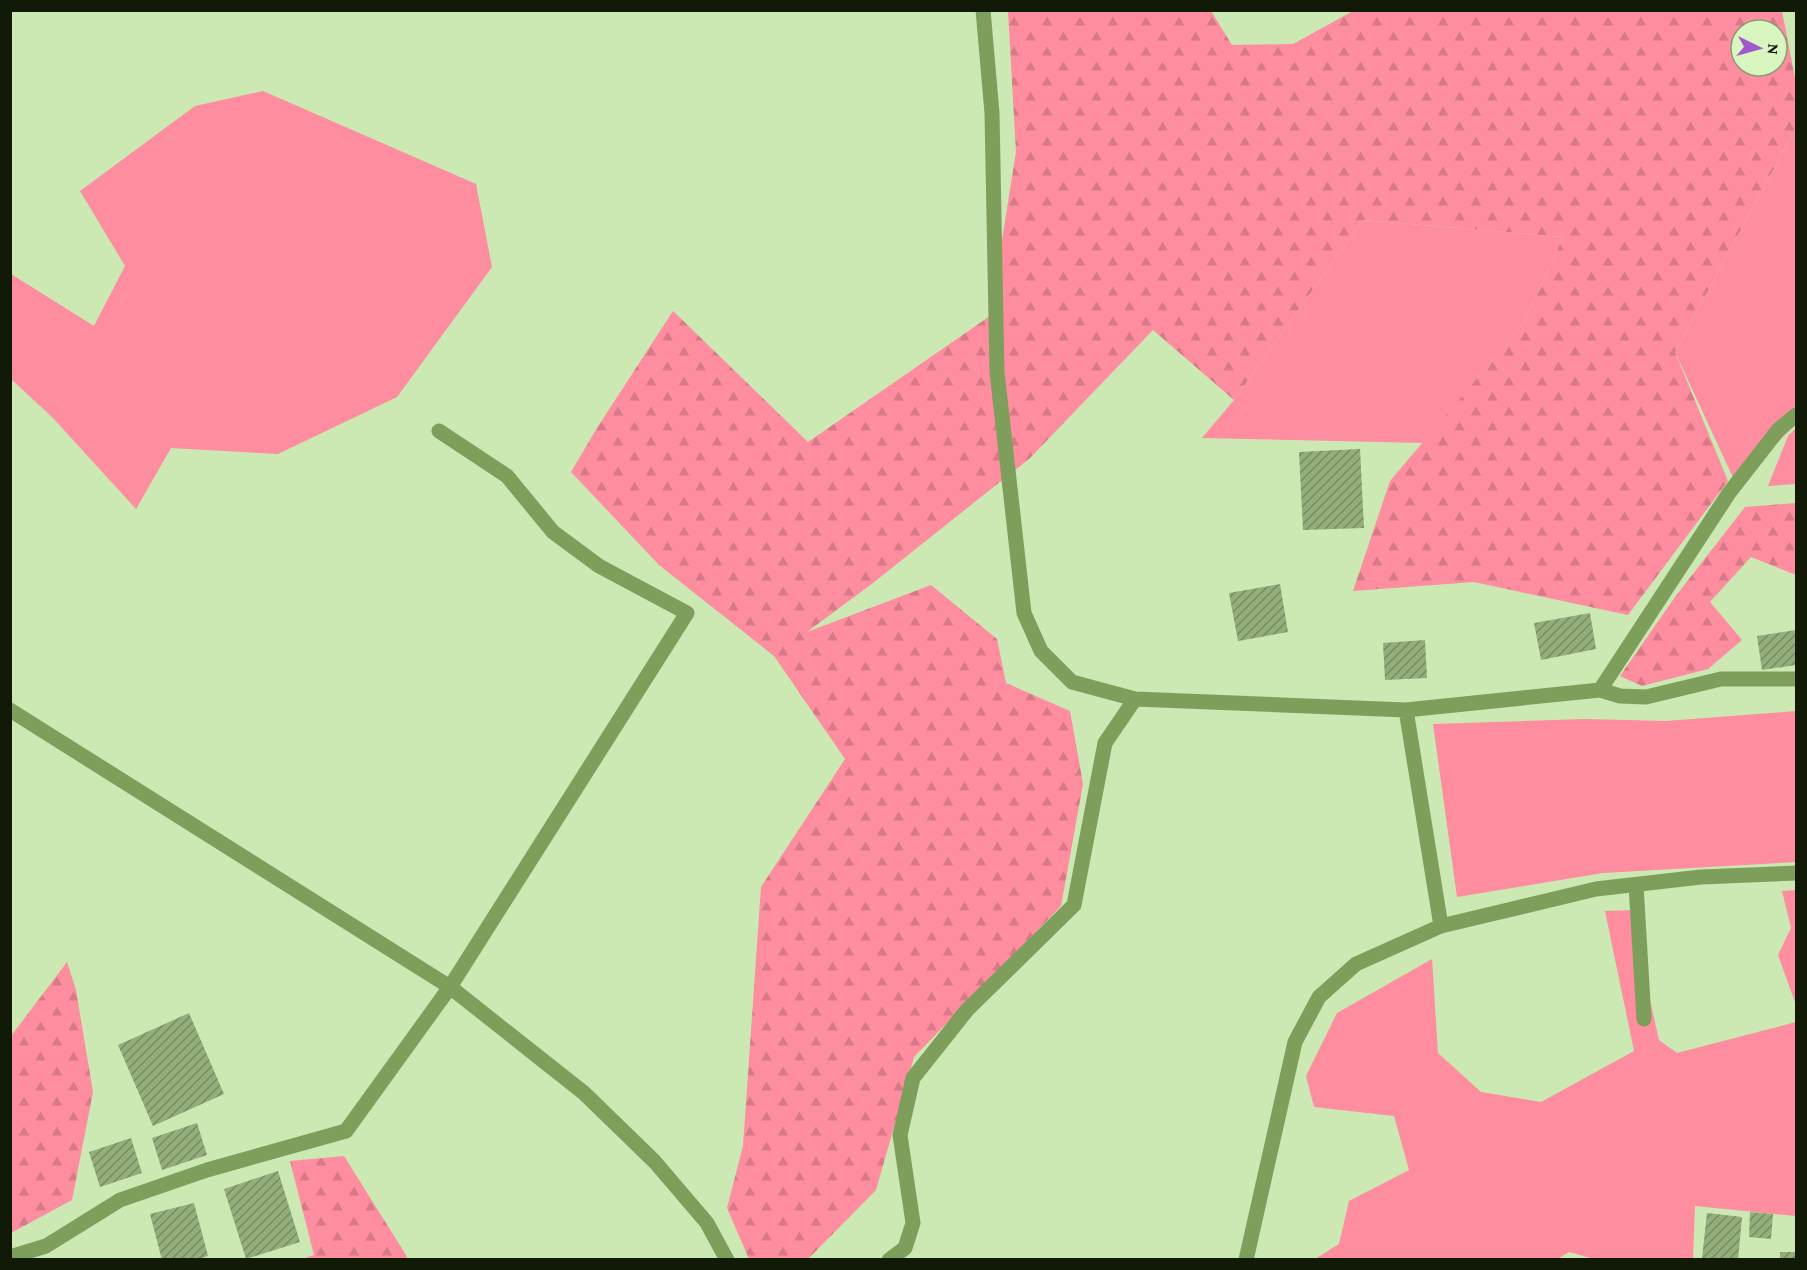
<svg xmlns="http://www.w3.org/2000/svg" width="1807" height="1270" viewBox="0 0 1807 1270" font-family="'Crimson Pro',serif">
<defs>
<pattern id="forest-firs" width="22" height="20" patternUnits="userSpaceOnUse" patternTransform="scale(1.5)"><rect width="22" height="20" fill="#fd8d9f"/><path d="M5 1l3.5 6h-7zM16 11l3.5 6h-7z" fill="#d87987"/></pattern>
<pattern id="building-hatch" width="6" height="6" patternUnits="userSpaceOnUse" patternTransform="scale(1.5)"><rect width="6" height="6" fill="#93ad7b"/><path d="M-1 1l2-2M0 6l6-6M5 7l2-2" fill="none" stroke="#778c63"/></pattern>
</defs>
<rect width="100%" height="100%" fill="#cce8b3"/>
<path fill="#fd8d9f" d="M263,91L476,184L492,267L397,397L278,454L171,448L136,509L53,418L11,379V274L94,326L125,266L80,191L195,106Z
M1796,128V424L1736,484L1675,352Z
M1363,220L1563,237L1524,323L1423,443L1202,438L1234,400Z
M1796,428V484L1768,486L1788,436Z
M1796,711V862L1603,873L1457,897L1433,724L1585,719L1666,721Z
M1796,890V1005L1778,955L1791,928L1782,891Z
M1635,910L1643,969L1659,1040L1677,1053L1796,1022V1216L1695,1206L1693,1259H1594L1569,1252L1556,1260L1315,1259L1339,1244L1349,1201L1409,1170L1394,1116L1314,1107L1306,1076L1337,1013L1432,959L1438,1053L1481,1092L1541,1102L1634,1051L1605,911Z"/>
<path fill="url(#forest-firs)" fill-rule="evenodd" d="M1008,11H1211L1232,45L1293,44L1353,11H1782L1796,83V128L1675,352L1728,481L1628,615L1474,582L1353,591L1390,481L1524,323L1563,237L1363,220L1234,400L1153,330L1030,458L873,583L807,632L931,585L997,639L1006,683L1070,711L1083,784L1061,906L914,1057L876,1190L808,1259H749L727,1208L743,1146L761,887L845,759L774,656L659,565L571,472L597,428L673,311L808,442L990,316L1016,152ZM1741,30H1777V66H1741Z
M1796,503V575L1751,557L1710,602L1742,640L1708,669L1642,686L1620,676L1675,597L1745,507Z
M67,962L76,990L93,1092L72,1200L11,1233V1036Z
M344,1156L406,1255L407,1259H302L314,1255L290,1161Z"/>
<path fill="url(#building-hatch)" d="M1360,449L1364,528L1303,530L1299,452Z
M1280,584L1288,632L1238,641L1229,593Z
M1590,613L1596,649L1541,660L1534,623Z
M1796,630V665L1762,670L1757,636Z
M1425,640L1427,678L1385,680L1383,643Z
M189,1013L224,1094L153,1126L118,1045Z
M197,1123L207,1155L162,1170L152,1138Z
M131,1138L142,1173L100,1187L89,1152Z
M278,1171L300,1242L246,1259L224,1189Z
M194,1203L208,1256L196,1260H162L150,1214Z
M1750,1212L1773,1214L1771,1239L1749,1237Z
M1707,1213L1742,1217L1738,1260L1702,1258Z
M1780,1252H1796V1260H1780Z"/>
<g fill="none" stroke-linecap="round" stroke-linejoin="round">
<path stroke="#7e9f5c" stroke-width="15" d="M1636,885L1644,1019"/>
<path stroke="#7e9f5c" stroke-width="15" d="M983,10L992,113L997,372L1024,613L1041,651L1072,682L1135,699L1406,710L1600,690L1620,696L1646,697L1721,679H1796
M1600,690L1729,493L1778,430L1796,415
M10,710L450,987L584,1093L655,1162L707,1223L727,1260
M1406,710L1441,926
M10,1257L46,1246L120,1200L207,1170L346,1131L450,987L687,613L599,566L553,532L507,476L439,431
M889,1260L905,1248L913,1223L900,1135L913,1078L967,1010L1074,905L1105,743L1135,699
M1246,1260L1295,1042L1319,997L1356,964L1441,926L1596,889L1701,877L1796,873"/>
</g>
<rect width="1807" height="1270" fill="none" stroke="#111a07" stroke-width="24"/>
<g transform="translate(1759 48) rotate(95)"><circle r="28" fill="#d9f5c0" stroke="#899d76" stroke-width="1.5"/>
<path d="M0-4.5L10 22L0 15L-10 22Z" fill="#a059cd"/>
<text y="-9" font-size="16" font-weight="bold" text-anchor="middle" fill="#111a07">N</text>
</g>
</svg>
